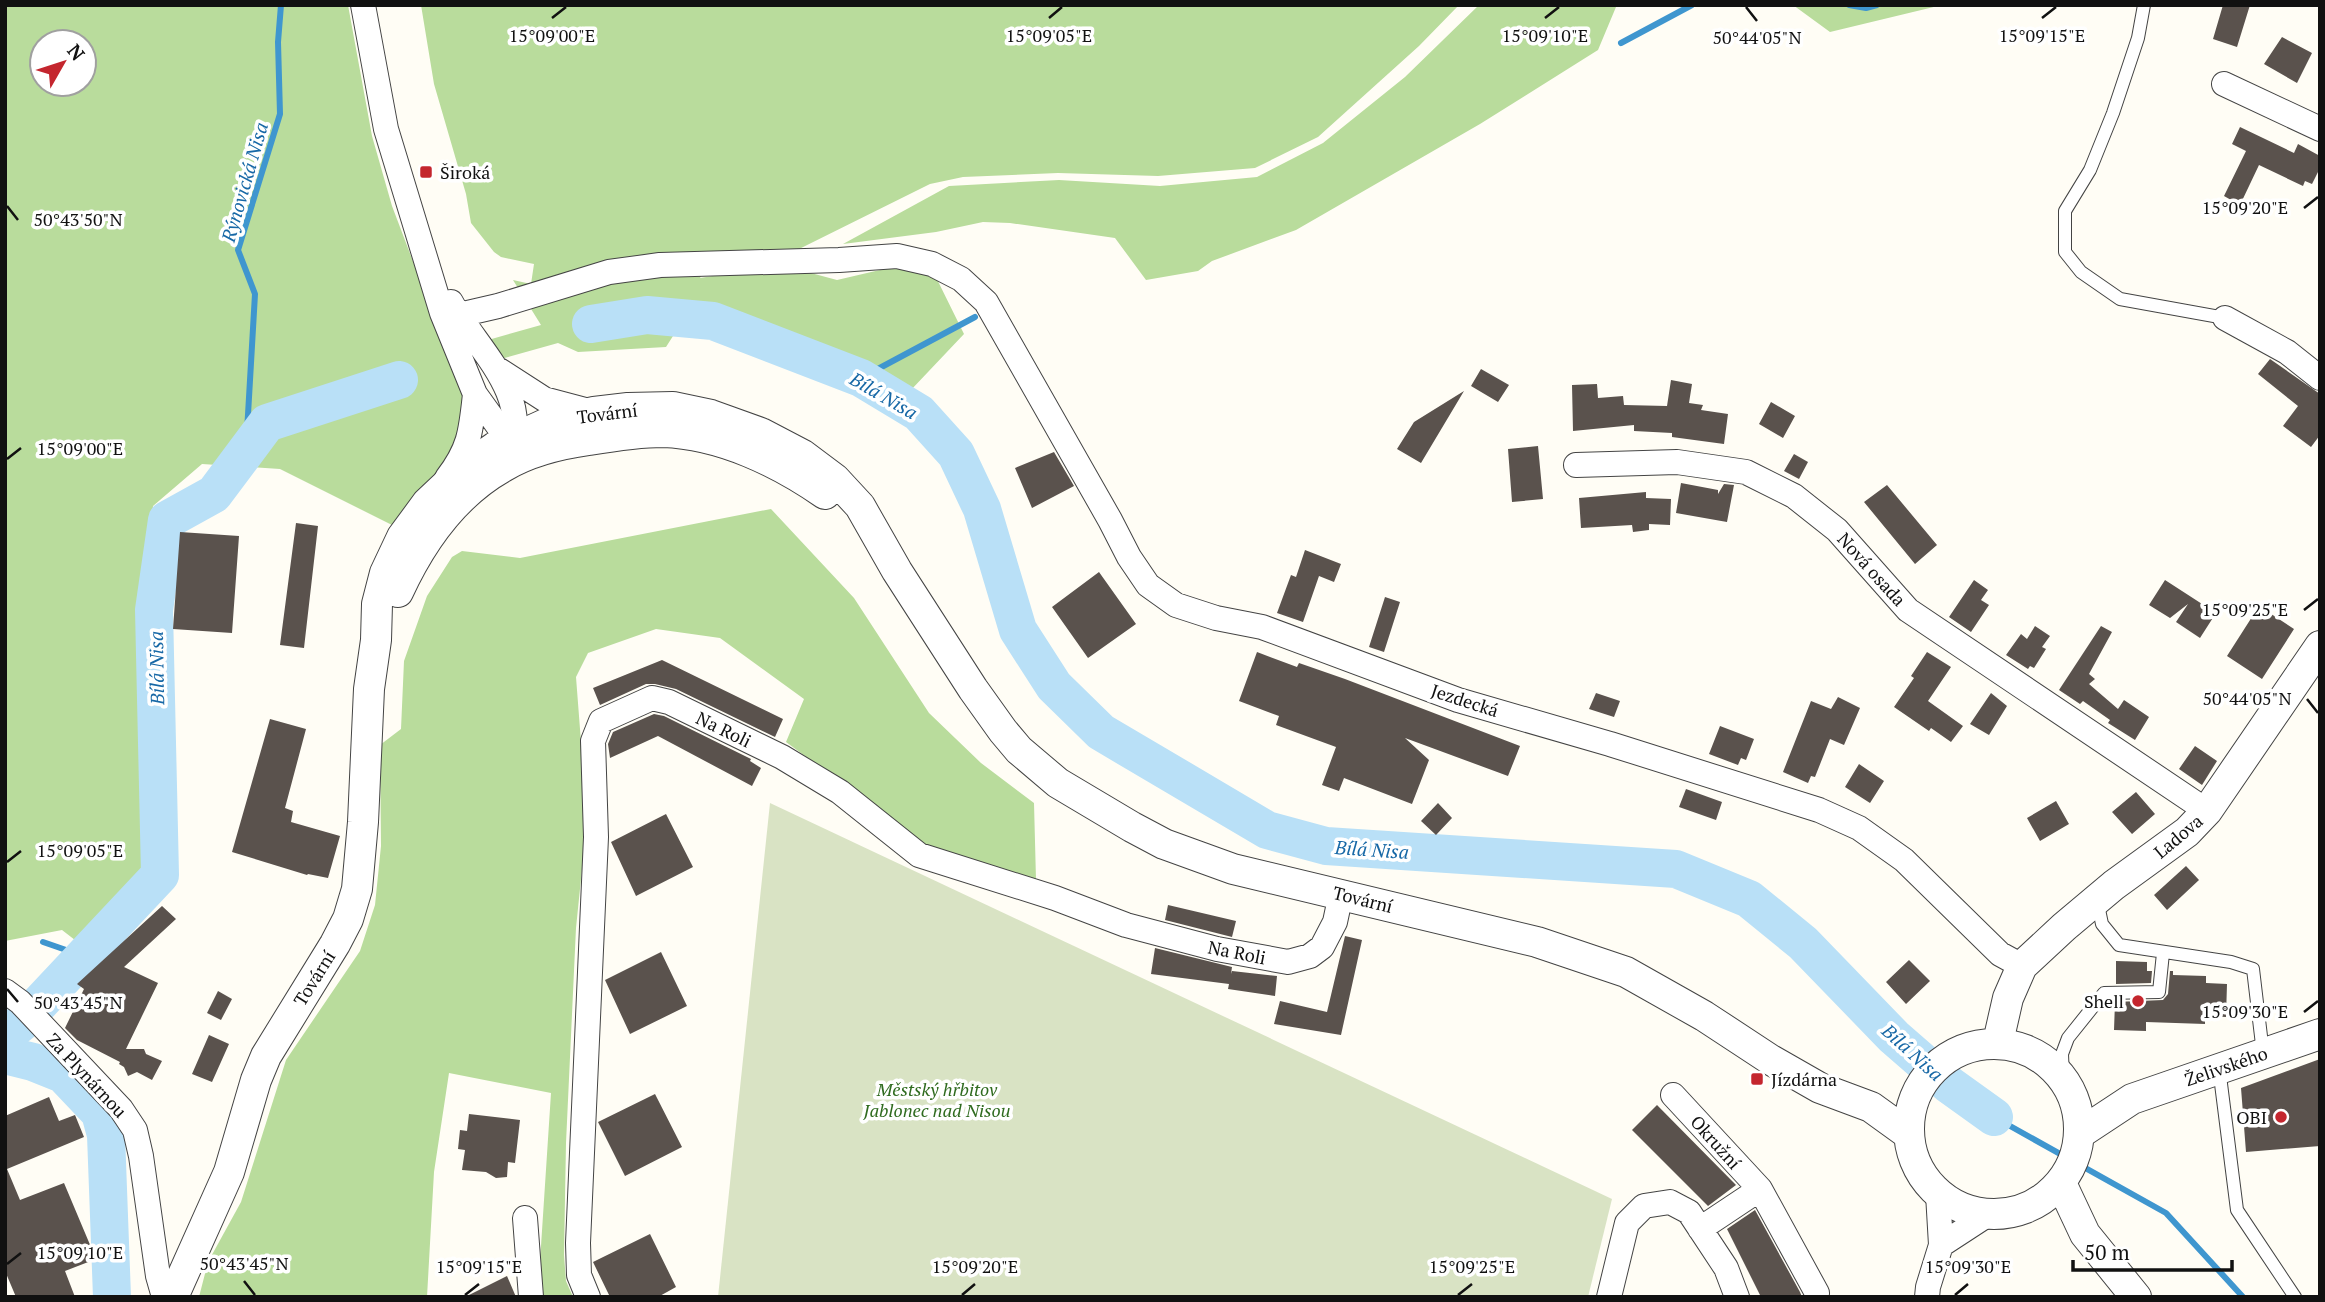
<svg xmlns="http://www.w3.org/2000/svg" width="2325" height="1302" viewBox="0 0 2325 1302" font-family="'PT Serif',serif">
<rect width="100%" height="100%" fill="#fffdf5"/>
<path fill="#b9dc9c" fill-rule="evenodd" d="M5,5H348L372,136L392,206L461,388L464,407L457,444L398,528L280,469L202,464L153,506L139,690L151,872L84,947L62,930L5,941ZM42,42H84V84H42Z
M421,5H1459L1419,46L1318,137L1255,168L1158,176L1058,173L963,177L930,184L781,258L707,267L700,278L781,265L837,280L927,259L964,334L910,391L852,360L822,353L796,340L780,337L701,308L687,314L666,347L578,352L558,343L490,362L481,342L541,325L513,280L531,284L534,264L501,257L494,252L471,223L466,194L434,84Z
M1479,5L1616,7L1598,50L1480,124L1296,230L1212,261L1198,271L1146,280L1115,238L1010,223L983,222L936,232L843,244L949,186L1059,180L1160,186L1257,177L1323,143L1405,77Z
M1793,5H1942L1830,32Z
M771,509L854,598L929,713L981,763L1034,803L1036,880L924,844L786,742L804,699L720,638L656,629L588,653L576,677L587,820L576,928L566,1143L564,1255L566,1281L573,1297H541L538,1292L551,1093L449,1073L434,1172L427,1297H199L208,1262L241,1202L286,1060L360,951L375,905L381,846L380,745L401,729L404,661L427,596L452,557L462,551L520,558Z"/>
<path fill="#d9e3c4" d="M770,803L1612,1199L1588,1297H718Z"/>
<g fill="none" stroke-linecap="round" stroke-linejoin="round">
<path stroke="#3f96cf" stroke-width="6" d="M1849,5L1866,8L1877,5
M1621,43L1692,5
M861,378L975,317
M246,449L255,294L238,250L280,114L278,42L281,5
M43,942L69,951L76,966
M1994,1117L2166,1213L2243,1297"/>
<path stroke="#b9e0f7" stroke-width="38" d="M591,324L647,315L713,321L861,378L919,413L956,454L982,509L1018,630L1054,686L1101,732L1267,830L1326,846L1676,869L1749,899L1803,943L1894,1037L1948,1084L1994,1117
M5,1036L21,1023L160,875L154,610L167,520L214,494L267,423L399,380
M5,1055L33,1062L63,1074L100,1113L106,1135L112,1297"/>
</g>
<path fill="#5a524d" d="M2223,5H2250L2237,47L2213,39Z
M2282,37L2312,53L2297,83L2264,64Z
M2240,127L2294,153L2298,144L2320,156V168L2312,184L2305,181L2303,186L2259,165L2240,205L2224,196L2246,151L2232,144Z
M2270,359L2320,394V435L2311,447L2283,426L2298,406L2258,374Z
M1481,369L1509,385L1498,402L1471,386Z
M1671,380L1692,384L1689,403L1703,405L1701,410L1728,414L1724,444L1672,437V433L1634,431V425L1573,431L1572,385L1597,384L1598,398L1623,396L1624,405L1667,406Z
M1464,391L1421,463L1397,449L1414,422Z
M1771,402L1795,416L1783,438L1759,424Z
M1538,446L1543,499L1512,502L1508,449Z
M1054,452L1074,486L1032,508L1015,468Z
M1794,454L1808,462L1799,479L1784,471Z
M1681,483L1718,490V494L1724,484L1734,485L1727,522L1676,513Z
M1887,485L1937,545L1915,564L1864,502Z
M1646,492V498L1671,499L1670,525L1649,524V530L1633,532L1632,525L1581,528L1579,498Z
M296,523L318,526L304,648L280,645Z
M180,532L239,536L232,633L173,629Z
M1305,550L1341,564L1334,582L1319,576L1303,622L1277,613L1291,575L1296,577Z
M1099,572L1136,624L1088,658L1052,607Z
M1974,580L1988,590L1981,600L1989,605L1971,632L1949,617Z
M2165,580L2216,613L2200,638L2176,622L2188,604L2170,618L2149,605Z
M1385,597L1400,602L1384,652L1369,647Z
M2259,606L2294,629L2262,679L2227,656Z
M2035,626L2050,636L2042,647L2046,649L2034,668L2030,666L2028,669L2006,655L2021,634L2027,639Z
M2101,626L2112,632L2089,674L2095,679L2089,684L2118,709L2124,700L2149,717L2135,740L2108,723L2110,720L2083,701L2080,704L2059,690Z
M1257,652L1297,667L1299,663L1345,679L1520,746L1508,776L1405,738L1429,760L1412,804L1344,778L1339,791L1322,785L1336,747L1276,725L1279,716L1239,701Z
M1927,652L1951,667L1928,701L1963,726L1951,742L1931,728L1929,731L1894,707L1914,678L1911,676Z
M662,660L783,719L775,737L676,689L655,684H646L600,705L593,688Z
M1596,693L1620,701L1614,717L1589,709Z
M1991,693L2007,706L1989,735L1970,724Z
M1838,697L1860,708L1844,745L1830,739L1815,777L1811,776L1808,783L1783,772L1811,701L1831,709Z
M654,714L664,716L751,759L750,761L761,768L752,786L658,736L610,758L608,744L613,732Z
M270,719L306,729L285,808L293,811L291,822L340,836L328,878L308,874L307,875L232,852Z
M1720,726L1754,739L1746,760L1741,758L1738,765L1709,754Z
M2195,746L2217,761L2202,785L2179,769Z
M1859,764L1884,781L1870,803L1845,787Z
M1686,789L1722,802L1716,820L1679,807Z
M2136,792L2155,814L2132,834L2112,812Z
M2056,801L2069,824L2040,841L2027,818Z
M1438,803L1452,818L1436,835L1421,821Z
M666,814L693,867L636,896L611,842Z
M2186,866L2199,880L2167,910L2154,895Z
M1168,905L1236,921L1232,937L1165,920Z
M162,906L176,919L124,967L158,983L126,1049H144L146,1054L162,1061L152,1080L137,1072L128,1076L124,1067L119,1064L120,1062L77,1040L65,1028L84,989L77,984Z
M1345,936L1362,940L1341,1035L1274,1024L1280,1001L1327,1012Z
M1155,948L1232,967L1231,974L1232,971L1277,976L1275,996L1228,989L1229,984L1151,974Z
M661,952L687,1006L630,1034L605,980Z
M1909,960L1930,981L1906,1004L1886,982Z
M2116,961L2147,962V971H2152L2151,983L2116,984Z
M2170,971H2173V975L2206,976V983L2227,984L2226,1017L2205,1016V1024L2146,1022V1031L2114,1030L2115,1002L2163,1000L2168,994Z
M218,991L232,999L221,1020L207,1013Z
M209,1035L229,1044L212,1082L192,1074Z
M2320,1059V1146L2246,1152L2241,1088Z
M655,1094L682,1147L625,1176L598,1122Z
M49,1097L59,1121L75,1115L84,1137L7,1169L20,1200L64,1183L96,1259L65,1271L75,1297H16L5,1271V1116Z
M1657,1105L1736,1185L1708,1206L1632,1130Z
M469,1114L520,1120L515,1163L508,1162L507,1177L496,1178L486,1172L462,1170L465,1150L458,1149L460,1130L467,1131Z
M1755,1210L1800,1292L1802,1297H1761L1727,1229Z
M650,1234L676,1287L658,1297H610L593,1262Z
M507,1276L516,1297H465Z"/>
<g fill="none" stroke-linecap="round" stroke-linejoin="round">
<g stroke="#444" stroke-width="14">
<path id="service" d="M2144,5L2138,38L2113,113L2090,170L2065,211V252L2081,272L2120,299L2225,318
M2097,900L2102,924L2119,945L2231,962L2253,969L2263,1053
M2219,1068L2237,1210L2295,1297
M2063,1078L2062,1054L2068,1038L2104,993L2159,992L2163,953"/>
</g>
<g stroke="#444" stroke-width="26">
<path id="minor" d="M363,5L386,129L442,313L475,394L498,426L530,445
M2224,84L2320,129
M451,302C475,347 532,394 510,449
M459,315L498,306L609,272L660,265L839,260L897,256L932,264L961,279L986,302L1110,520L1129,557L1148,585L1176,605L1216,618L1262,627L1458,700L1610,744L1819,810L1859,828L1904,860L2000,954L2022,966
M2225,318L2287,352L2320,378
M499,370L544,399L593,412
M1576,465L1677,462L1746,472L1794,496L1837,530L1908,610L2207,811
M447,478C470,448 471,431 475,394
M5,991L20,1002L121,1109L135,1130L141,1156L158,1276L164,1297
M1673,1095L1760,1189L1817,1293
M525,1218L531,1297
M1700,1229L1760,1189
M1941,1245L1987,1215
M588,1297L579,1275L578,1243L596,837L593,741L601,721L652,698L669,702L782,757L840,792L919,855L1055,898L1126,925L1217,949L1288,962L1310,956L1322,947L1335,922L1341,894
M1609,1297L1627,1223L1644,1206L1670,1202L1689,1212L1726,1268L1737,1297
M1927,1297L1928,1287L1941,1245L1938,1194"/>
</g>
<g stroke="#444" stroke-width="32">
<path id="tertiary" d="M398,592C421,542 455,494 503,467C528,452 560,444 589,440C613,436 638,432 663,432C721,434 779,462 825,494
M1998,1042L2008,998L2022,966L2064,927L2114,885L2187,832L2207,811L2320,646
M1909 1129a85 85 0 1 1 170 0a85 85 0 1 1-170 0Z
M2082,1132L2132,1099L2320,1034
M2061,1183L2085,1234L2136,1297
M173,1297L229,1172L256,1080L266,1056L335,944L348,919L357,889L363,822L369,689L376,640L377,604L385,573L402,537L427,503L462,470L495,447L552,421L594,412L628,408L673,407L711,415L761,433L803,455L835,479L860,506L897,571L973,689L1003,731L1019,750L1058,783L1132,827L1164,844L1233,869L1537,942L1626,972L1704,1016L1771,1060L1820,1088L1871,1107L1907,1133"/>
</g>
<use href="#service" stroke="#fff" stroke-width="12"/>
<use href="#minor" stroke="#fff" stroke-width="24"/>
<use href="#tertiary" stroke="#fff" stroke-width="30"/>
</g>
<path fill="none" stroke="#111" stroke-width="2.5" d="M1746,7L1757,21M552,18L566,7M1049,18L1062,7M1545,18L1559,7M2042,18L2056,7M7,206L18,220M2304,208L2318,197M7,459L21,448M2304,610L2318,599M2307,699L2318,713M7,862L21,851M7,989L18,1002M2304,1012L2318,1001M7,1264L21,1253M244,1281L255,1295M465,1295L479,1284M962,1295L975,1284M1458,1295L1472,1284M1955,1295L1968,1284"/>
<g fill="#c4262e" stroke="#fff" stroke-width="2.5">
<rect x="419" y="165" width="14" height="14" rx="3.5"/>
<circle cx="2138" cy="1001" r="7"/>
<rect x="1750" y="1072" width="14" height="14" rx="3.5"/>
<circle cx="2281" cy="1117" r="7"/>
</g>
<g text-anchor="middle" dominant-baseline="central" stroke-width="7" stroke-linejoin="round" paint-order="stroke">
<g font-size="18" fill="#111" stroke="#fff" text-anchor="start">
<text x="440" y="172">Široká</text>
<text x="2124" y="1001" text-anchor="end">Shell</text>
<text x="1771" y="1079">Jízdárna</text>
<text x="2267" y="1117" text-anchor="end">OBI</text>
</g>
<g font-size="18" fill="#111" stroke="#fff">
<text transform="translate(607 413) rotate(-7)">Tovární</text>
<text transform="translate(1872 569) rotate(48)">Nová osada</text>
<text transform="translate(1465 700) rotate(18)">Jezdecká</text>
<text transform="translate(724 729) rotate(26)">Na Roli</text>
<text transform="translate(2178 836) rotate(-40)">Ladova</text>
<text transform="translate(1363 899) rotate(14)">Tovární</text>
<text transform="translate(1237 952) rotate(11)">Na Roli</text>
<text transform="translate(314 978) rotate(-58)">Tovární</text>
<text transform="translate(2226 1066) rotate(-19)">Želivského</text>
<text transform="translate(87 1075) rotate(47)">Za Plynárnou</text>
<text transform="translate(1716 1142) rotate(48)">Okružní</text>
</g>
<g font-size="18" font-style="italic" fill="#2f6b1f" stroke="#fff">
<text x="937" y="1089">Městský hřbitov<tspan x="937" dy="21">Jablonec nad Nisou</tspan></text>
</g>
<g font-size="19" font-style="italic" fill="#1768a6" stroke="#fff">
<text transform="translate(244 182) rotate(-74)">Rýnovická Nisa</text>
<text transform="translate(884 395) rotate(30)">Bílá Nisa</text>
<text transform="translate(156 668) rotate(-91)">Bílá Nisa</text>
<text transform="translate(1372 849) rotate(4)">Bílá Nisa</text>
<text transform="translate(1913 1052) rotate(42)">Bílá Nisa</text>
</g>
</g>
<g font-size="18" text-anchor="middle" fill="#111" stroke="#fff" stroke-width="7" stroke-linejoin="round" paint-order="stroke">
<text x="552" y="42">15°09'00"E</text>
<text x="1049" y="42">15°09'05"E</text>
<text x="1545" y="42">15°09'10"E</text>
<text x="2042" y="42">15°09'15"E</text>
<text x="1757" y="44">50°44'05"N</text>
<text x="2245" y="214">15°09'20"E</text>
<text x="78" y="226">50°43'50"N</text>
<text x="80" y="455">15°09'00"E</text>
<text x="2245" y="616">15°09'25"E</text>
<text x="2247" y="705">50°44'05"N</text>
<text x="80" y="857">15°09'05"E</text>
<text x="78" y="1009">50°43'45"N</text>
<text x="2245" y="1018">15°09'30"E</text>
<text x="80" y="1259">15°09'10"E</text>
<text x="244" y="1270">50°43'45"N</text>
<text x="479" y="1273">15°09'15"E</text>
<text x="975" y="1273">15°09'20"E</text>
<text x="1472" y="1273">15°09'25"E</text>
<text x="1968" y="1273">15°09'30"E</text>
</g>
<rect width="2325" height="1302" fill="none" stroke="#111111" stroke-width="14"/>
<g transform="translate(63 63) rotate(51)"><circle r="33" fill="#ffffff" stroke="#a0a0a0" stroke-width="2"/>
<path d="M0-5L12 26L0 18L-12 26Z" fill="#c4262e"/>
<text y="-10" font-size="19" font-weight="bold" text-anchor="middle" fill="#111111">N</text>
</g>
<path d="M2073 1260v10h159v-10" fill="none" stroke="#111111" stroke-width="3.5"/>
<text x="2084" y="1260" font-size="21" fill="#111111" stroke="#ffffff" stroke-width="5" paint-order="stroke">50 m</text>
</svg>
